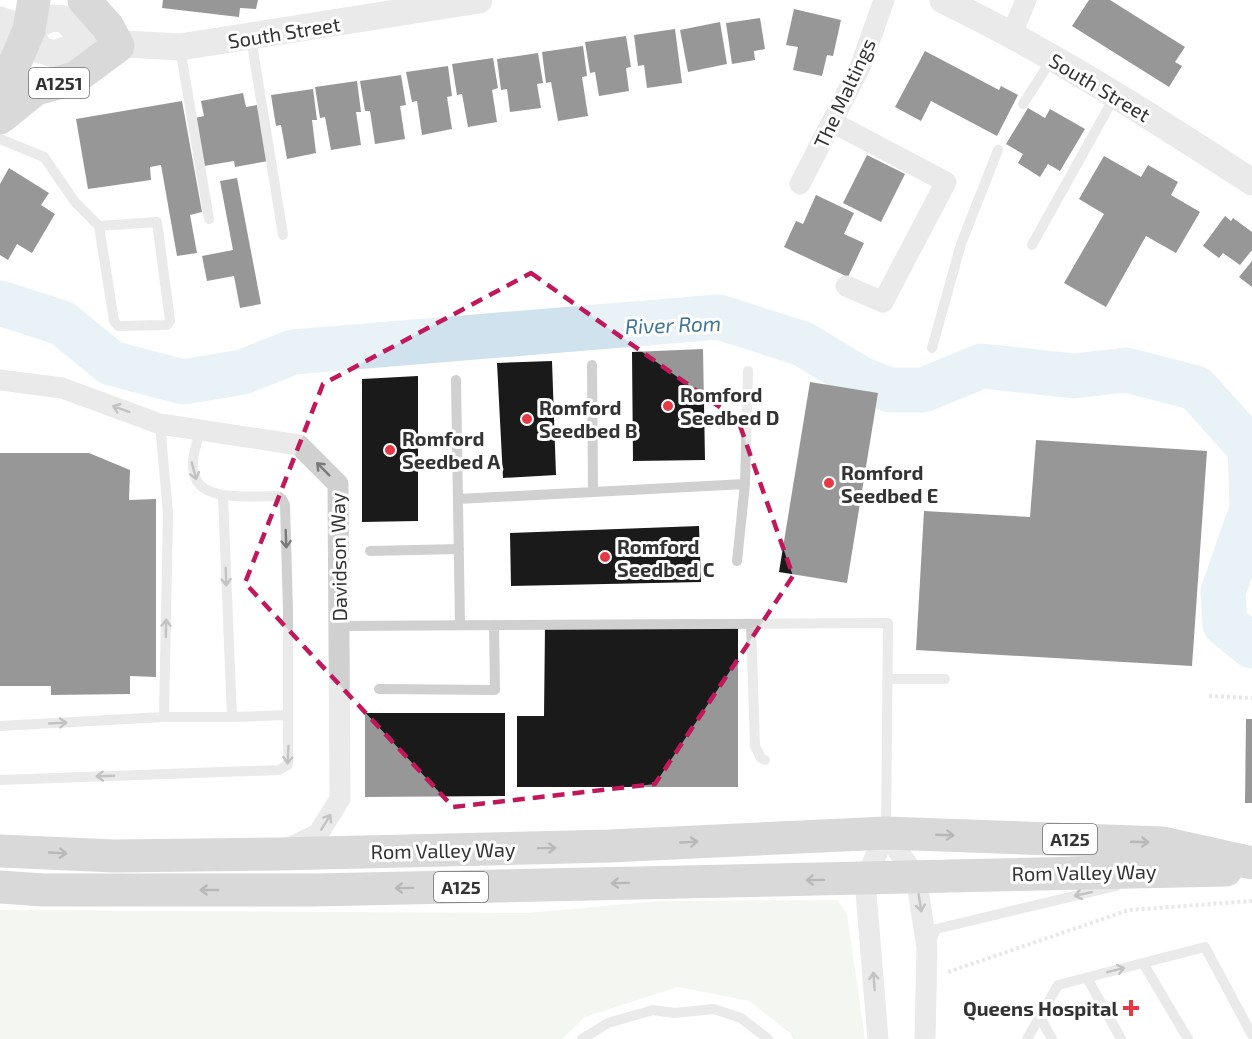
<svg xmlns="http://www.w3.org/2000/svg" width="1252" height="1039" viewBox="0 0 1252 1039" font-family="'Exo 2',sans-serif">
<rect width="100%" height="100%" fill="#fff"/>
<path fill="#e6ecdf" d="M837,900L847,914L865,1039H793L790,1033L749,1001L678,987L585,1017L562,1039H0V910L528,913L660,901Z"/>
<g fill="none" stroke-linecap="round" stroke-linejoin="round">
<path stroke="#cfe2ee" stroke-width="45" d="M0,303L62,323L111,363L183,382L243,372L293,352L719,317L803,344L861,379L890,390H923L982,366L1074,376L1126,370L1196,388L1250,448L1252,509L1223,592L1225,624L1252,646"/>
</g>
<path fill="#1a1a1a" d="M163,0H258L256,9L240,8L239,17L162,8Z
M1089,0H1110L1185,47L1175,62L1182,66L1169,87L1072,26Z
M794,9L841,20L833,56L827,55L822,76L793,70L798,47L786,45Z
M760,18L765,49L754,51L755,60L732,64L726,23Z
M720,22L727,64L688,72L680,30Z
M675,29L682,83L647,88L644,65L638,66L634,35Z
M626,36L631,67L626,68L629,91L599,96L595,72L590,73L585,42Z
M583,46L587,76L582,77L588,116L558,121L551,82L546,83L542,52Z
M925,51L999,90L1001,86L1018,95L997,136L931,101L921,121L895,107Z
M538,53L543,83L537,84L541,108L510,112L507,89L501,90L497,59Z
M493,58L498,88L492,90L497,122L468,127L462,94L457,95L452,64Z
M448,66L452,96L447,97L452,129L422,135L417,101L412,102L406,72Z
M401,75L406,105L400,106L405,139L375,144L370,111H365L360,81Z
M357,81L361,112H356L361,145L331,150L325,117L320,118L315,87Z
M313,89L317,120H312L316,153L287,159L281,125L276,126L271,95Z
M243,93L246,107L257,105L268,161L235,167L234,161L204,166L195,118L204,116L201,101Z
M182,101L202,212L190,215L197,253L177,256L161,165L150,167L151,180L88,189L76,119Z
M1028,108L1045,118L1050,109L1085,129L1060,171L1048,164L1040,177L1018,163L1023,154L1006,144Z
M867,155L905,174L881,222L843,203Z
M1104,156L1141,177L1148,165L1178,182L1171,195L1200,212L1176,253L1146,236L1106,307L1064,283L1104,214L1079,199Z
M9,168L49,193L41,205L55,214L32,253L17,244L8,260L0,255V184Z
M237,178L261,304L240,308L234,276L207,281L202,256L233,250L220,181Z
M816,195L854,213L844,234L864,243L848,277L784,247L796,221L803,224Z
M1225,216L1231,221L1233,218L1252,232V250L1240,265L1223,253L1219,258L1203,246Z
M1252,261V287L1239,277Z
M703,349L705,460L633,461L632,352Z
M552,361L556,475L503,478L497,363Z
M418,376V521L362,522V379Z
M810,382L878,393L847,583L779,572Z
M1036,440L1207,451L1192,666L916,650L924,511L1030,517Z
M0,453H89L130,470L129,500L156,499V677L130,676V694L51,695V686H0Z
M699,526L701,582L511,586L510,533Z
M545,627H738V787H517V716H544Z
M365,713H505V796L365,797Z
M1246,719H1252V803H1245Z"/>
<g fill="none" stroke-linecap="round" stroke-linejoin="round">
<path stroke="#cdcdcd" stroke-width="4" stroke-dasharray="3 3" stroke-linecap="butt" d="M1209,696L1252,698
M948,972L1129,910L1252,901"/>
<path stroke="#d0d0d0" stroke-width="10" d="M251,38L283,235
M180,48L209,219
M1023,104L1052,59
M0,139L44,157L75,202L99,226L114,321L118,326L167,325L170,321L157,222L99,226
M1032,245L1115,96
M932,348L961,244L998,150
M592,365L593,492
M456,380L460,625
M458,499L745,484L748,371
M370,551L459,549
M737,561L745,484
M751,624L755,746L761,758L765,760
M339,626L888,623L886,830
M888,679H945
M379,689L495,690L494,625
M164,717H232L223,497
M232,717L288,715
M0,726L164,717L168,513L160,424
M0,780L279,770L288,765V611L285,505L282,499L278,496C225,497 172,503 201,431
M930,943L936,929L1116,886
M1143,963L1188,1039
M1087,978L1121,1039
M1040,1017L1052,1039
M582,1039L608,1023L653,1010L674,1013L714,1009L741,1018L768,1039
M1027,1039L1058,985L1205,947L1252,1035"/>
<path stroke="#d0d0d0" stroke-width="21" d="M1012,33L1026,0
M832,122L946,182L883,302L846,286
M800,184L861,65L884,0
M0,380L62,388L160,424L299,445L338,484L340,799L318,834L287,849
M886,833L916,877L927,948L925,1039
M878,1039L865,880L886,833"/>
<path stroke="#d0d0d0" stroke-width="27" d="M943,0C1051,52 1152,117 1252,182
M0,20L29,30L40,50L54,54L88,42L180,47L479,0
M0,44L51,18L64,19L88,42"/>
<path stroke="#ababab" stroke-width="33" d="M0,98L29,30L34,0
M0,118L36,89L75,78L118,46L108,27L84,0
M0,851L115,856L278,854L610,846L886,833L1163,843L1252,863
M0,887L43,890H315L1226,870"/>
</g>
<defs><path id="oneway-shaft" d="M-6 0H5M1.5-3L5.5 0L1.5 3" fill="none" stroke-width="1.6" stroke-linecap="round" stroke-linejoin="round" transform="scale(1.5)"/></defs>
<g stroke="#7a7a7a">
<use href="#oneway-shaft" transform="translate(121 409) rotate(-160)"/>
<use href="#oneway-shaft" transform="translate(323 469) rotate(-135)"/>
<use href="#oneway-shaft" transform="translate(194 471) rotate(75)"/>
<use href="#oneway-shaft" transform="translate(286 539) rotate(88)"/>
<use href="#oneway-shaft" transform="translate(226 577) rotate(88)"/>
<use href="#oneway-shaft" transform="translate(166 628) rotate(-89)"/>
<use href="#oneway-shaft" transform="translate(58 723) rotate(-3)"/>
<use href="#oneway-shaft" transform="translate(288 755) rotate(93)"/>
<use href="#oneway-shaft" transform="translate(105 776) rotate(178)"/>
<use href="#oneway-shaft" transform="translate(326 822) rotate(-58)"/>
<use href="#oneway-shaft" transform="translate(1083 894) rotate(167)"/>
<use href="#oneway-shaft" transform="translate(920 903) rotate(81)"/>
<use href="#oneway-shaft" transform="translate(1116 970) rotate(-14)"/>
<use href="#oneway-shaft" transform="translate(874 981) rotate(-94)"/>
</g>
<g stroke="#636363">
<use href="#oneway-shaft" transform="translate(945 835) rotate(2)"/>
<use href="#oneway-shaft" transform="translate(689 842) rotate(-3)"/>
<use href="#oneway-shaft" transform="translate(1140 842) rotate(2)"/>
<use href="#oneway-shaft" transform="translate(547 848) rotate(-1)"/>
<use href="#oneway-shaft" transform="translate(58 853) rotate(3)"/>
<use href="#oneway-shaft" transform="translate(815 880) rotate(179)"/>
<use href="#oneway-shaft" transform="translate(620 883) rotate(179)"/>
<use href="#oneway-shaft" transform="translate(404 888) rotate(179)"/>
<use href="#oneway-shaft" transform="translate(209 890) rotate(-180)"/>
</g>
<path d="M0 0H1252V1039H0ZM531,273L738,420L793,576L655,784L453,807L245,583L323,384Z" fill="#fff" fill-opacity=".55" fill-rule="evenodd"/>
<path fill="none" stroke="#c2185b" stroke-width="4.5" stroke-dasharray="12 8" stroke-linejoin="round" d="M531,273L738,420L793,576L655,784L453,807L245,583L323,384Z"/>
<g fill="#e63946" stroke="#fff" stroke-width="2">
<circle cx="668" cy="406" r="6"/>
<circle cx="527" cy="419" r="6"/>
<circle cx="390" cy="450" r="6"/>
<circle cx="829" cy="483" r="6"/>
<circle cx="605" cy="557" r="6"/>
<path d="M1128 999h6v6h6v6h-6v6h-6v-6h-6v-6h6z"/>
</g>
<g text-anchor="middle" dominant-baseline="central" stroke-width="6" stroke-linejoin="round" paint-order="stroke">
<g fill="#fff" stroke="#707070" stroke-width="1.5">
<rect x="29" y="68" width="60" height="30" rx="4.5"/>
<rect x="1043" y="824" width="54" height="30" rx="4.5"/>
<rect x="434" y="872" width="54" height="30" rx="4.5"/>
</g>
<g font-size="18" font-weight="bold" fill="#333">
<text x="59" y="83">A1251</text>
<text x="1070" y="839">A125</text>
<text x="461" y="887">A125</text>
</g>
<g font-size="20" fill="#333" stroke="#fff">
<text transform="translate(284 32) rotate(-9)">South Street</text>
<text transform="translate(1100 87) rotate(31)">South Street</text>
<text transform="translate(844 93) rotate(-65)">The Maltings</text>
<text transform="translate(338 557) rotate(-91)">Davidson Way</text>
<text transform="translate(443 850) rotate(-1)">Rom Valley Way</text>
<text transform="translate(1084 872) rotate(-1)">Rom Valley Way</text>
</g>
<g font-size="20" font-weight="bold" fill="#333" stroke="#fff" text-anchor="start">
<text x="680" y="394">Romford<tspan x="680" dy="23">Seedbed D</tspan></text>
<text x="539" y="407">Romford<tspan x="539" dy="23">Seedbed B</tspan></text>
<text x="402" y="438">Romford<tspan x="402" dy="23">Seedbed A</tspan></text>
<text x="841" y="472">Romford<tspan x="841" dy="23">Seedbed E</tspan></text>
<text x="617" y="546">Romford<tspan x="617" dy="23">Seedbed C</tspan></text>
<text x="1118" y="1008" text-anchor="end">Queens Hospital</text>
</g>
<g font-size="21" font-style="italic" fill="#3f7597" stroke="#fff">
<text transform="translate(673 324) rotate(-2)">River Rom</text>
</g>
</g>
</svg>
